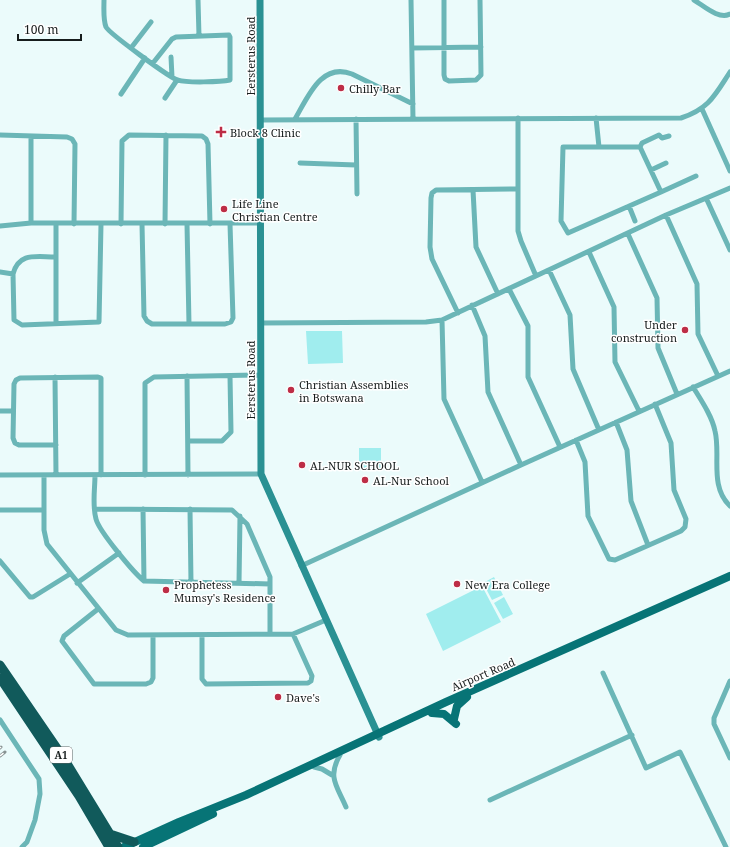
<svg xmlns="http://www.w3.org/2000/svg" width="730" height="847" viewBox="0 0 730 847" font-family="'Noto Serif',serif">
<rect width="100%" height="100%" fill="#ebfbfb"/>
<path fill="#a0edee" d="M306,331H342L343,363L308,364Z
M359,448H381V469L359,470Z
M494,577L503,595L492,600L483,583Z
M482,586L501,622L443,651L426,614Z
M504,597L513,614L503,619L494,603Z"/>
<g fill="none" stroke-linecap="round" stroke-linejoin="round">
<path stroke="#6bb6b7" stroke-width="5" d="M104,0C104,8 103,20 106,27C109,33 171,79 178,80C186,83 221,82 230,80V37L229,35L176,37L172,39L153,63
M198,0L199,36
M411,0L413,119
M444,0V75L445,79L449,81L476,80L481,75L480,0
M694,0C704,6 719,20 730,14
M131,48L151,22
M412,48L481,47
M171,57L172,77
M121,94L145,58
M165,98L177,80
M702,109L730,171
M518,118V231L521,241L536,276
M596,118L599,147
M295,119C308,97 321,62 352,74L413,104
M356,119L357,194
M261,120L681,118C709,109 715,95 730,72
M0,135L67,137L72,139L75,144L74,224
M31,136V223
M563,147H640L661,192L568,233L561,221Z
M640,147L642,143L659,135L662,138L669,136
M300,163L356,165
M651,170L666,163
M473,190L476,247L498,294
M661,192L696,176
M707,200L730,250
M629,206L635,221
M666,215L697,284L698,334L718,376
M56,224V323
M121,224L122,141L129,135L202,136L206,139L208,144L210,224
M142,224L144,316L147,321L152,324H225L231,322L233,318L230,224
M165,224L166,135
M187,224L189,324
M0,226L31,223H261
M628,234L657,298L658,348L677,394
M589,252L614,307L615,362L639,411
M55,257C36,257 19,252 13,274L14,320L22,325L99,322L101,224
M549,270L570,315L573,369L599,430
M0,272L13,274
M509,289L528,326V377L560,447
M472,305L485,336L488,392L521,465
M458,313L432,259L430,247L431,198L432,193L436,190L517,189
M442,320L444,399L482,482
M261,323L426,322L442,320L666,215L730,188
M187,376L188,475
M55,377L56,475
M693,387C701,400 712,416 715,431C721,455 709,486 730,506
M0,411H13
M616,422L627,450L631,501L648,545
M576,440L585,462L588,516L609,559L615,560L681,531L685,527L686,519L674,490L671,443L655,404
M188,441H222L231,432L230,376
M56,445H19L15,443L13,438L14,384L16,380L20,378L98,377L101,378V475
M0,475L261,474
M44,475V530L47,544L116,630L128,635L293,634L326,620
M95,475C95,489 92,505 96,519C99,531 133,572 144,581L270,584
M145,475V383L154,377L261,375
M95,509L232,510L247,524L270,577V634
M143,509L144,581
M190,509L191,583
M0,510H44
M0,561L30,597H33L70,574
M301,566L521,465L730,371
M77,583L119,553
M239,583L240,516
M98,609L64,636L62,641L94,684H146L151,682L153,678V635
M202,635V679L206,684L308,683L311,681L312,676L293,634
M603,673L646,768L680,752L726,847
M730,681L714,718V724L730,758
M0,720L39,779L40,794L35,820L27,842L22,847
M340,755C327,777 337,786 346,807
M314,767L322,769L332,775
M490,800L632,735"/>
<path stroke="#2a9193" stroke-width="7" d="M260,0L261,474L379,737"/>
<path stroke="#077476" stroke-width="8" d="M432,713L444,714L456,724
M454,719L457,706L467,697
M124,847L179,822L246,795L446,702L730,576
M143,847L213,814"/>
<path stroke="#115a5b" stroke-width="9" d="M0,665L63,757L118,847
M0,678L79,796L109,847
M110,834L134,842"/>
<g stroke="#889393" stroke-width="3">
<path id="rail" d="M0,748L1,747
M0,756L5,752"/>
</g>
<use href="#rail" stroke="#fff" stroke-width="1.5" stroke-dasharray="4.5" stroke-linecap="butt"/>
</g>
<g fill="#bd2d46" stroke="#fff" stroke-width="1.5">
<circle cx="341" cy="88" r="4"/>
<path d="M219 126h4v4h4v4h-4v4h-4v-4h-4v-4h4z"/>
<circle cx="224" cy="209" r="4"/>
<circle cx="685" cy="330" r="4"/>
<circle cx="291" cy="390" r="4"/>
<circle cx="302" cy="465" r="4"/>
<circle cx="365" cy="480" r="4"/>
<circle cx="457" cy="584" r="4"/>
<circle cx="166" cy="590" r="4"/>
<circle cx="278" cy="697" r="4"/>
</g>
<g text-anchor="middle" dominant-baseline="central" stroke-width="3" stroke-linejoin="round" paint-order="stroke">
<rect fill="#fff" stroke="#5c6060" stroke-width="1" x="50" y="747" width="22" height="16" rx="3"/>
<g font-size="10" font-weight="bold" fill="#161c1c">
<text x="61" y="755">A1</text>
</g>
<g font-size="11" fill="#161c1c" stroke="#fff">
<text transform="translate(250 56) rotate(-90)">Eersterus Road</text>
<text transform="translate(250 380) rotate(-90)">Eersterus Road</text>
<text transform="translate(483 674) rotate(-23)">Airport Road</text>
</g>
<g font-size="11" fill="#161c1c" stroke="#fff" text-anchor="start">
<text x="349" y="88">Chilly Bar</text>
<text x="230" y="132">Block 8 Clinic</text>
<text x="232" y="203">Life Line<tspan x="232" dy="13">Christian Centre</tspan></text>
<text x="677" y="324" text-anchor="end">Under<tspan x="677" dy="13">construction</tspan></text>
<text x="299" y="384">Christian Assemblies<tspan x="299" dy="13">in Botswana</tspan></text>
<text x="310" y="465">AL-NUR SCHOOL</text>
<text x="373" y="480">AL-Nur School</text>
<text x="174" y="584">Prophetess<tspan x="174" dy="13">Mumsy's Residence</tspan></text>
<text x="465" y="584">New Era College</text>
<text x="286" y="697">Dave's</text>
</g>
</g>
<path d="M18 34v6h63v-6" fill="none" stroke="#161c1c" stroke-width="2"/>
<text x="24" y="34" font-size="12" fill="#161c1c" stroke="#ffffff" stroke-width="3" paint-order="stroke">100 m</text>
</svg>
